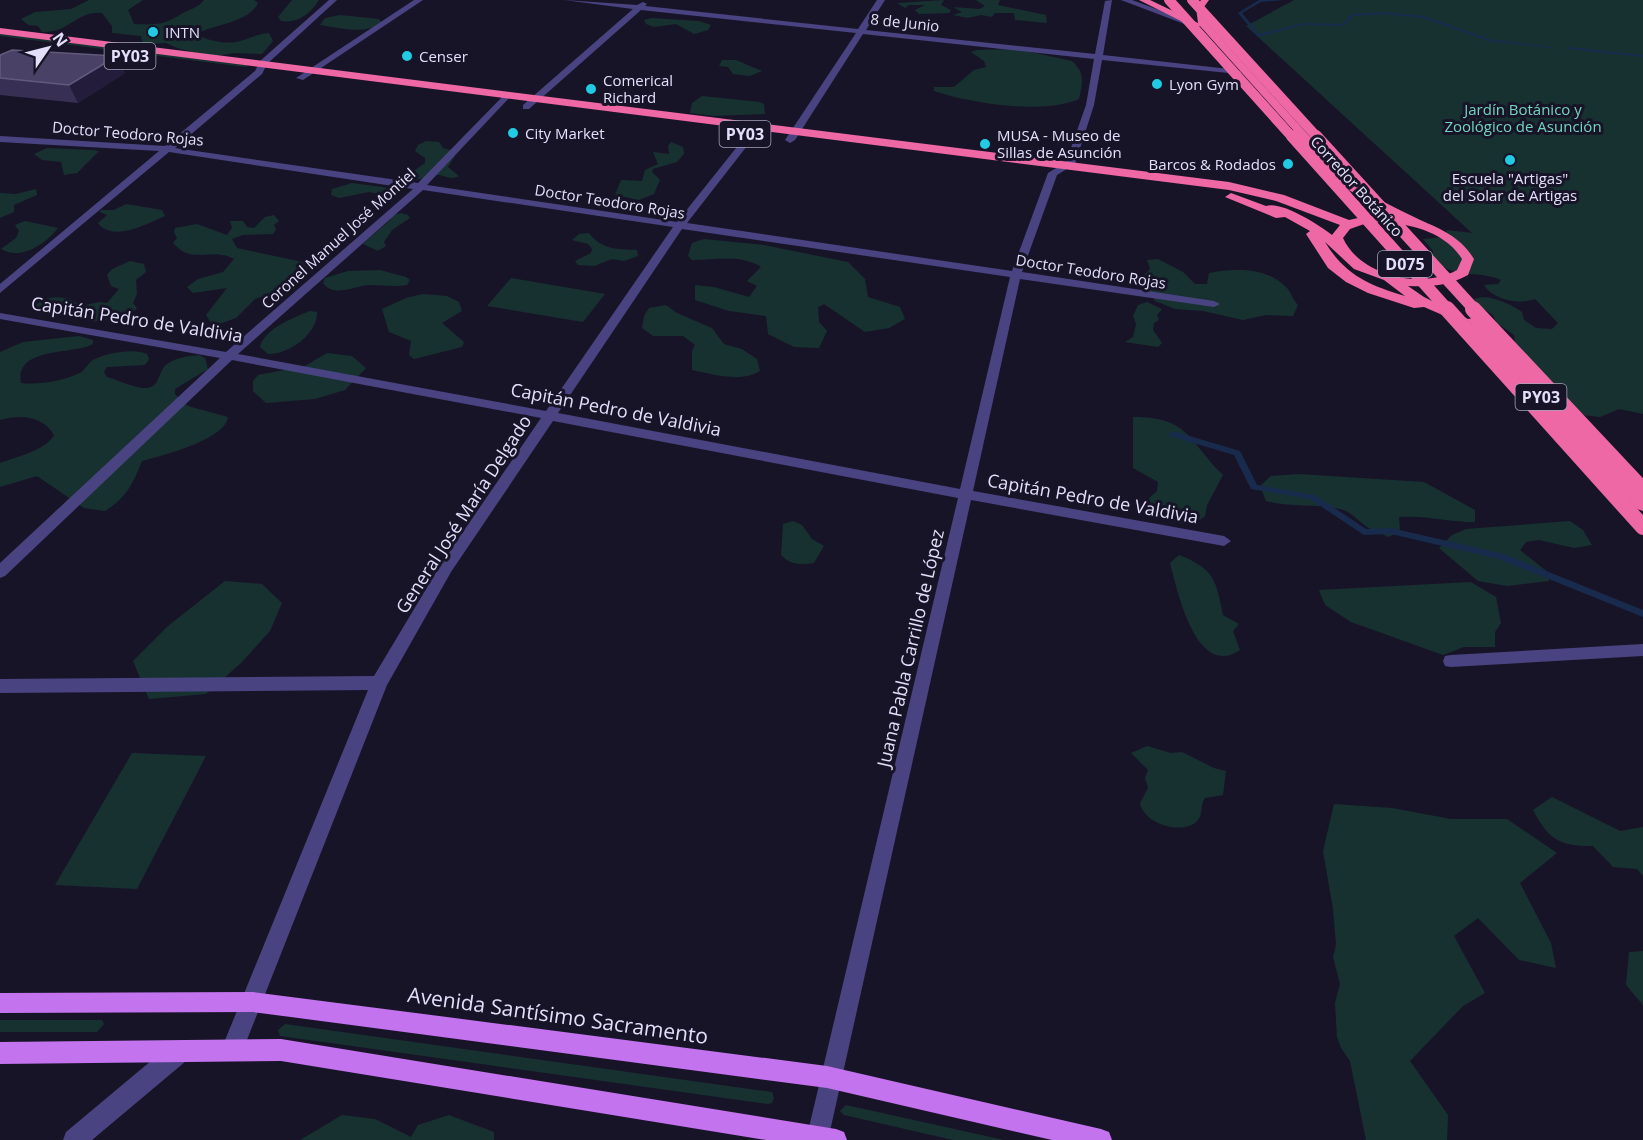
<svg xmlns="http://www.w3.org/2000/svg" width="1643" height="1140" viewBox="0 0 1643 1140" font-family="'Open Sans',sans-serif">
<rect width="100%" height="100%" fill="#181428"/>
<path fill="#173131" d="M89,0H143L128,10L134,24C159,25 163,25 185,12C194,7 196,9 204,0H254L258,3C249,23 214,24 197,34C206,41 229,45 240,41C251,38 257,34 269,33L273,41L262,54L234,53L210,57L177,48L166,43L143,44L141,36L112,33V26L102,13C75,11 71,33 42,32L38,26L28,25L21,19L35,12L71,9Z
M292,0H319C311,13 298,24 281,21L278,17Z
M944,0L941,5L951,10L949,13L919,14L915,10L925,5H909L905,8L897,3Z
M976,0H1000L998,5L1046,15L1047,23L1015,20L1014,13H995L992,17L981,15L968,18L953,15L962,12L953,7L979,9L985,6Z
M1294,0H1643V414L1619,409L1600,417L1582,415L1515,343L1514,335L1497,323L1493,315L1476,304L1474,299C1487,293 1511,304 1522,312L1524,320L1536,328L1552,329L1558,323L1535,299C1519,305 1493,300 1484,285L1498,284L1501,280C1475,268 1453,283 1433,256V251L1423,239L1444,237L1447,230L1472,233L1246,26Z
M340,15L379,19L382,23C363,35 341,28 320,25L325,18Z
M652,18L699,21L711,25L708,30L694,34L676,24L654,27L646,24L644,20Z
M0,33L249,65L245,67L0,36Z
M1016,49L1072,61C1085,73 1083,82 1079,99C1044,115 969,103 934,91V87H954L974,70L986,67L984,61L971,52L977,50Z
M722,60H736L762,71L750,76L733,74L728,67L719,66Z
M702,96L760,102L764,104L765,114L714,116L690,113L692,103Z
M426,141L439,142L443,148L454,151L455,156L448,167L459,176C451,180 448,177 440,175C431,174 421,181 411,179L408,175L425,163V158L415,151L418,145Z
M671,142L683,147L684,154L677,162L653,169L652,172L660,180L654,194L639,200L615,195L621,180L642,181L645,170L658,164L653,152L669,154L668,146Z
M47,148L93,150L99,151L77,173L64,175L61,162L42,160L34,154Z
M352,183L390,188V191L383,195L369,192L339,198L331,195L332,189Z
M36,189L37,195L14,205V212L0,218V193L16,194Z
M126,204L162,210L165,216C149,223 113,243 98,223L107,215L100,212L101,210H114Z
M401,213L408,215L410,218L392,230L384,242L386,246L378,251L363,244C373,233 386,226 394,215Z
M274,215L279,221L274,225L276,229L273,234L243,235L232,239L237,248L312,264L289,287L255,299L236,318L219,324L211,323L206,315L227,288L193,293L187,287L198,279L223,272L234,259C212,246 193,266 173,243L177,238L174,232L175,228L197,224L227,235L232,228L230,221H243L247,227L254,228L265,217Z
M25,221L58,228C46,244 21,261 1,249L16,238L19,231L15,225Z
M589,233C602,250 617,249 637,250L638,256L624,261L612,259L594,266L578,265L575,261L591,253L592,249L588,244L572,240L579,234Z
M704,239L764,245L848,262L865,279L868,297L900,307L905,319L889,328L865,332L824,304L818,307L819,322L827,331L819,348L794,347L768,334L766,316L729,311L695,300V285L714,287L749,297L757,286L747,281L761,267C740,254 716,260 692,260L688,256L692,243Z
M1158,259L1183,272L1195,284H1207L1209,273C1233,268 1266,267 1285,286C1291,291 1292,299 1298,305L1293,316L1266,315L1243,320L1203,311L1175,309L1155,301L1143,276L1150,269L1147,260Z
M130,261L144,264L146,272L136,280L137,294L133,303L137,308L121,324L113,323L110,319L92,322L74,315L41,314L33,309C44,293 68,295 81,306L100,302L107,303L119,289L111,286L107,275L112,269Z
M380,270L406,277L410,280L407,285C394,287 381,285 368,285C355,286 333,298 323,283L325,278L348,271Z
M511,278L605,294L583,322L487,306Z
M423,294L447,296L459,302L462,311L442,323L464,342L462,347L414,359L409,355L411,341L389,332L382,309L406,298Z
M1147,302L1162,309L1157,315L1159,320L1154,323L1153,330L1162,343L1158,347L1125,342L1133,337L1136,324L1133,316L1138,305Z
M666,305L677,313L712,328L724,344L742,349L757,359L760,371C741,383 712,374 692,370V351L695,345L683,336H653L642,328L644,316L649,308Z
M310,311L317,312C318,334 288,355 268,354L260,347C264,329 294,317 310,311Z
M79,336L93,340V344C75,355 14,346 21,383C39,385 63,381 80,373C85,370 88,363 93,360C106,353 134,348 147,354L149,359L145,365L107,367L104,372L107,377C118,380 131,387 143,388C159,389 157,377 164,367C171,358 189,356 199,355L205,358L208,369L175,389V394L188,406L228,417C226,439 162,456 142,461C132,485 127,497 105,511L84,508L37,476L0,487V463C16,457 45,451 54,435C43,416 21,414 0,420V352L23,342Z
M327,353L352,356L366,368L345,390L315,399L266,403L253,391V381L258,375L305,366Z
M1133,417C1190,417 1188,441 1223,475L1207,505L1205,516C1185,534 1166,519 1150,502L1149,498L1157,491L1158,482L1133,468Z
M1299,474L1424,482L1475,510V522C1449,522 1425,515 1399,517L1400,532L1388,537C1381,533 1373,531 1367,527C1357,520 1352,512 1340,509C1315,503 1290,508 1266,501L1260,486L1271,476Z
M793,521L802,525L812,539L824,546L814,563C801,565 790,565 781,555L783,524Z
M1570,521L1583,530L1592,545L1574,548L1539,540L1526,542L1520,550L1549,573V581L1507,586L1478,581L1439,548L1452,535L1466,529Z
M1179,555C1214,569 1216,579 1223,615L1239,624L1233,631L1240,650C1196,680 1177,589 1170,563Z
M225,581L262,584L282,603L270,631L242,662L206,694L149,699L133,661L168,626Z
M1471,582L1496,597L1501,623L1495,632V647H1464L1443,655L1351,622L1325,605L1319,590Z
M1147,746L1171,753L1182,752L1214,768L1226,771L1223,795L1205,798C1200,805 1203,814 1198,820C1185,836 1144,825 1140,803L1148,788L1145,778L1148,770L1131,753Z
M132,753L206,756L137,889L55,885Z
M1552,797L1620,831L1643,827V876L1637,869L1613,867L1593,846C1559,846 1549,840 1533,810Z
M1334,804L1392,808L1451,819H1507L1557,853L1520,883L1551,943L1556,968L1519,960L1478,918L1454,936L1485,993L1463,1006L1410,1061L1448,1115L1447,1140H1366L1350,1061L1341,1048L1337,1037L1335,1003L1340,984L1333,957L1336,945L1333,909L1323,851Z
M1643,951V1005L1626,985L1629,952Z
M0,1020H102L104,1024L97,1032H0Z
M285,1024L772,1092L774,1098L772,1103L768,1104L280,1036L278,1030Z
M846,1105L1004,1140H953L844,1115L840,1111Z
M342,1115L375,1119L411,1137L418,1125L449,1115L494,1132V1140H300Z"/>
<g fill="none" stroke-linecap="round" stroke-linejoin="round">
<path fill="#182b4d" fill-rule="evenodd" d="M1259,0H1284L1261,2L1242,13L1259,34L1304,23L1343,24L1352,14L1385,12L1424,16L1489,39L1553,47L1551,48L1488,41L1423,18L1385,14L1354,16L1344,26L1304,25L1258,37L1238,13Z
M1569,47L1643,55V57L1567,49V48Z
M1170,432H1176L1240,451L1257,485L1315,495L1366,529L1391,528L1504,554L1643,610V617L1499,559L1391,534L1364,535L1310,499L1251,489L1234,455L1170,436L1169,434Z"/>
<path fill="#494481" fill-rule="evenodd" d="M329,0H337L267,64L262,74L175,148L418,183L507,92L511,95L510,97L427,185L677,222L748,133L751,132L756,135L754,137L687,223L1012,271L1048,173L1066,162L1086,105L1094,59L863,34L795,140L790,143L785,140L856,33L641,10L529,109H523V105L633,9L564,0L637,5L643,2L647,4L645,6L858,29L877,0H885L866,30L1095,54L1105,1L1112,0L1103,55L1238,70L1242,72L1238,74L1102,60L1094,105L1075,164L1057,175L1022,272L1214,301L1220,304L1214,307L1020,279L973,491L1224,536L1231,541L1224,546L971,500L828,1140H806L958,498L553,421L451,572L387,685L243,1050L240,1058L232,1061L224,1058L221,1050L368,690L0,693V679L374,676L441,564L541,418L232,360L5,576L0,578V563L220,358L0,319V313L226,352L413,189L169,152L0,293V284L159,151L0,142V136L165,146L255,71L260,61ZM423,190L673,227L546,411L238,354ZM682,229L1010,277L960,489L558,413Z
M414,0H423L303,80L296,78Z
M1121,0H1132L1194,23L1187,25Z
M1643,644V656L1451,667L1445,666L1443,661L1445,656L1451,655Z
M178,1042L186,1045L189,1053L186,1061L92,1140H63L66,1132L170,1045Z"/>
<path fill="#c373ee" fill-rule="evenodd" d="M253,992L827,1066L1101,1129L1109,1132L1112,1140H1052L827,1088L253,1012L0,1013V993Z
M281,1039L836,1129L844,1132L847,1140H766L281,1061L0,1064V1042Z"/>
<path fill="#ed68a4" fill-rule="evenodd" d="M1139,0H1150L1198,23L1196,7L1201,0H1209L1204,7L1207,23L1352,183C1371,195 1389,205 1410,215C1436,228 1458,233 1474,259L1468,275C1448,286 1431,287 1408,286L1424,297L1468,319L1479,317L1557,406L1643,495V511L1637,509L1547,412L1467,320L1461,323L1424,307L1414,308L1368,293L1346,282L1328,268L1306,234L1310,231L1285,217L1276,218L1225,197L1231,193L1266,206C1282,201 1319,225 1332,235L1340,225L1276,201L1229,190L0,34V28L1229,182L1284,195L1349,220L1367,216H1391L1344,187L1200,26L1193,27ZM1367,223C1400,221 1443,228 1462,259L1457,270C1422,290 1360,276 1343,238L1350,229ZM1325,242L1354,269L1384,280L1405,296C1369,285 1346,276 1325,242Z"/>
<path stroke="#ed68a4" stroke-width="10" d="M1169,0L1293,138
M1192,0L1318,138"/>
<path stroke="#ed68a4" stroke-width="12" d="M1292,136L1448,310
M1316,136L1475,310"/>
<path stroke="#ed68a4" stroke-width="16" d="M1447,309L1643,527
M1473,309L1643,490"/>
</g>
<path fill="#372f54" d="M0,55L125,73L78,103L0,95Z"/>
<path fill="#231c3b" d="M117,56L125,73L78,103L69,85Z"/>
<path fill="#494266" stroke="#625b7d" stroke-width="1.5" d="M12,50L117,56L69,85L0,78V55Z"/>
<g fill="#22cbe4" stroke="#181428" stroke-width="2">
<circle cx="153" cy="32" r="6"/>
<circle cx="407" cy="56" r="6"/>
<circle cx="1157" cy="84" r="6"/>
<circle cx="591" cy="89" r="6"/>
<circle cx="513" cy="133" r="6"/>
<circle cx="985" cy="144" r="6"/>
<circle cx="1510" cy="160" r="6"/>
<circle cx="1288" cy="164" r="6"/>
</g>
<g text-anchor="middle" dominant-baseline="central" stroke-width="6" stroke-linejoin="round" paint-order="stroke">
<g font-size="15" fill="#e3dffb" stroke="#181428">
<text transform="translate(905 22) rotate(6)">8 de Junio</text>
<text transform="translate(128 133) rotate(5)">Doctor Teodoro Rojas</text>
<text transform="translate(1357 186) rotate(48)">Corredor Botánico</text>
<text transform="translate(610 201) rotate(9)">Doctor Teodoro Rojas</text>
<text transform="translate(338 238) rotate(-42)">Coronel Manuel José Montiel</text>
<text transform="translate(1091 271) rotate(9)">Doctor Teodoro Rojas</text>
</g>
<g font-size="15" fill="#e3dffb" stroke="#181428" text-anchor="start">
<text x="165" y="32">INTN</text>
<text x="419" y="56">Censer</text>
<text x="603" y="80">Comerical<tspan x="603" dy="17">Richard</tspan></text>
<text x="1169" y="84">Lyon Gym</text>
<text x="525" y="133">City Market</text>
<text x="997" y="135">MUSA - Museo de<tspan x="997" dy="17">Sillas de Asunción</tspan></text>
<text x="1276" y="164" text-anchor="end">Barcos &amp; Rodados</text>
<text x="1510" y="178" text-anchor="middle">Escuela "Artigas"<tspan x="1510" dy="17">del Solar de Artigas</tspan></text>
</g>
<g font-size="15" fill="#72d4be" stroke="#181428">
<text x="1523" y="109">Jardín Botánico y<tspan x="1523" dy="17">Zoológico de Asunción</tspan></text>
</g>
<g fill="#181428" stroke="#a6a2bc" stroke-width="1.5">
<rect x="104.5" y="43" width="51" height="26" rx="4.5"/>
<rect x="719.5" y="121" width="51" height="26" rx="4.5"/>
<rect x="1378" y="251" width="54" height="26" rx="4.5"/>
<rect x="1515.5" y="384" width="51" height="26" rx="4.5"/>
</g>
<g font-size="16" font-weight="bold" fill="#e3dffb">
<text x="130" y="56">PY03</text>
<text x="745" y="134">PY03</text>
<text x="1405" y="264">D075</text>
<text x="1541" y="397">PY03</text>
</g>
<g font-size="18" fill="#e3dffb" stroke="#181428">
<text transform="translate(137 319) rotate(9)">Capitán Pedro de Valdivia</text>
<text transform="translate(616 409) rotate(11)">Capitán Pedro de Valdivia</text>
<text transform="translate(1093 498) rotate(10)">Capitán Pedro de Valdivia</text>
<text transform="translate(463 514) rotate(-57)">General José María Delgado</text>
<text transform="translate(910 648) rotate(-77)">Juana Pabla Carrillo de López</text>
</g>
<g font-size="21" fill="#e3dffb" stroke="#181428">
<text transform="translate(558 1015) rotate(8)">Avenida Santísimo Sacramento</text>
</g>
</g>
<g transform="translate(48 48) rotate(55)" stroke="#181428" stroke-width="4.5" paint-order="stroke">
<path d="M0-4.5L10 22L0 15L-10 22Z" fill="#e3dffb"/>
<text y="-9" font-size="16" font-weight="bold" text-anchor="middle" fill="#e3dffb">N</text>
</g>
</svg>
